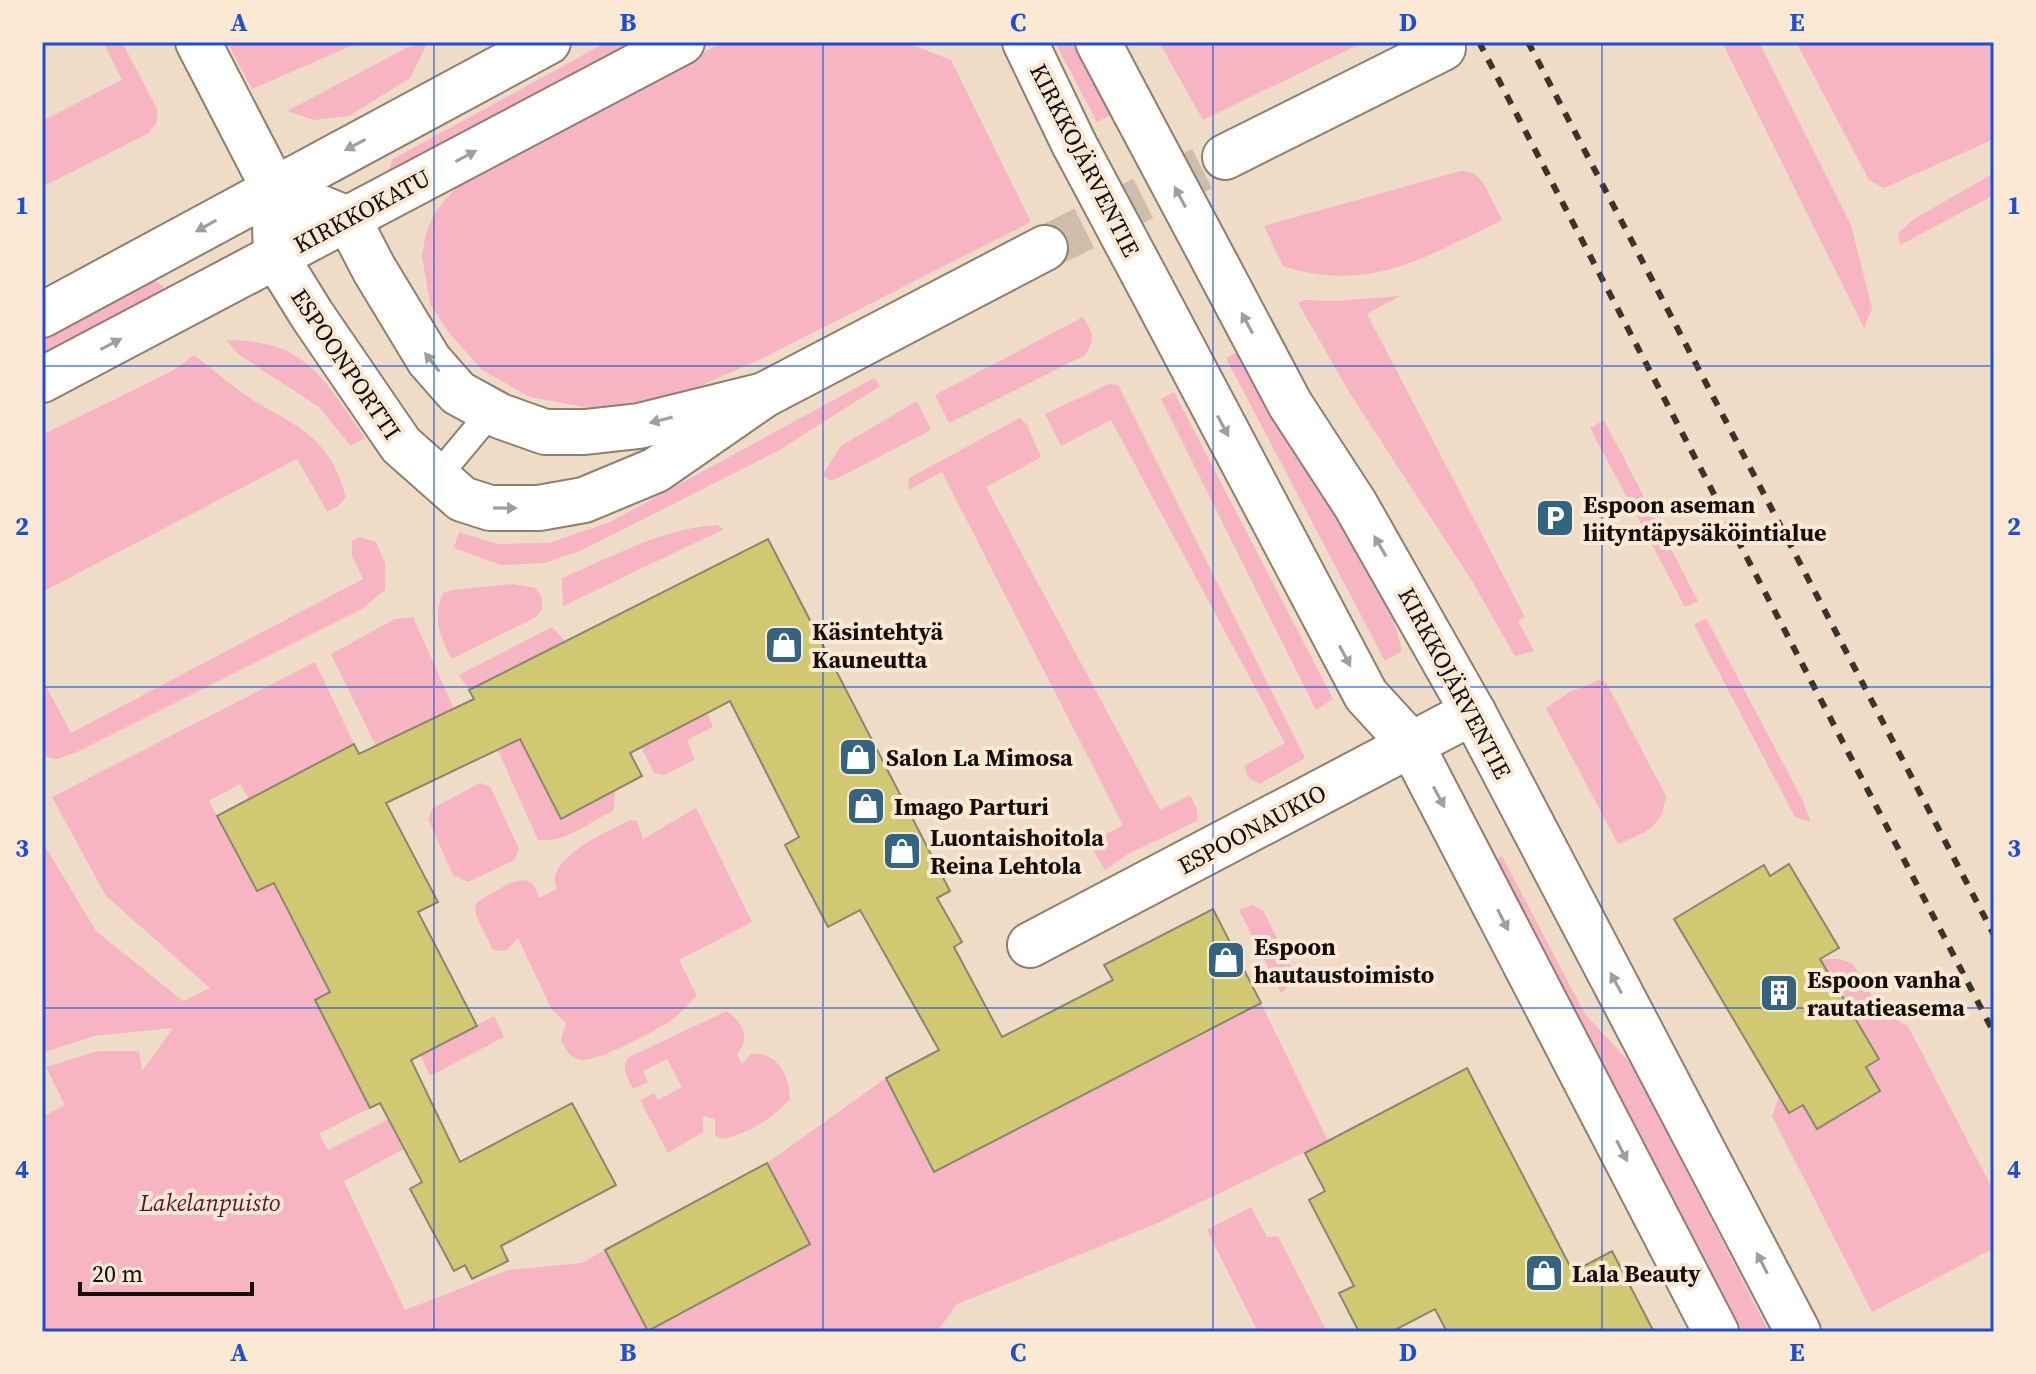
<svg xmlns="http://www.w3.org/2000/svg" width="2036" height="1374" viewBox="0 0 2036 1374" font-family="'Source Serif 4',serif">
<rect width="100%" height="100%" fill="#eedcc7"/>
<path fill="#f7b4c3" d="M103,42H122L157,109V122L149,133L42,187V121L122,80Z
M227,42H360L252,89Z
M418,42H428L410,78L349,116L314,120L287,111Z
M607,42H640L396,176L388,171L393,159Z
M723,42H905L951,60L1031,222L765,357L682,394L594,409L530,397L482,370L450,334L430,304L422,256L426,233L435,212L461,182Z
M1055,42H1072L1111,115L1097,122Z
M1159,42H1364L1203,120Z
M1722,42H1759L1851,225L1872,308L1864,328Z
M1796,42H1994V139L1884,188L1869,180Z
M1461,171L1474,173L1484,184L1502,220C1424,257 1372,294 1283,266L1264,226Z
M1994,173V195L1900,245L1898,233L1914,219Z
M153,279L163,286V302L42,366V336Z
M1400,296L1367,314L1525,617L1518,621L1534,651L1515,656L1472,581L1349,392L1298,303L1305,300L1334,301Z
M1083,317C1093,333 1096,339 1085,355L949,423L935,395Z
M226,340C307,340 323,379 365,438L351,446L319,407L238,354Z
M1240,351L1389,602L1402,651L1385,661L1226,358Z
M194,355C209,366 223,379 238,390C288,426 327,427 346,497L338,506L327,511L297,459L42,592V435L172,371Z
M874,378L880,386L778,451L582,550L545,563L501,565L454,548L459,532L498,544L549,543L610,522Z
M1109,384L1118,385L1305,758L1260,784L1249,778L1244,766L1285,743L1111,420L1061,446L1045,414Z
M1174,392L1333,699L1316,710L1161,399Z
M917,401L931,430L842,476L830,481L822,475L841,446Z
M1020,418L1027,425L1041,457L986,487L1160,810L1190,795L1197,809V821L1128,854L1105,870L1089,843L1123,825L942,472L908,490L909,478Z
M1604,420L1698,601L1685,607L1590,428Z
M717,525L724,529L563,606L562,578C612,557 663,528 717,525Z
M360,537L376,542L385,563V590L362,609L77,752L57,759L42,756V679L71,733L363,579L352,556V541Z
M513,584L536,588L542,598V610L535,618L451,659C440,635 432,619 443,593L452,590Z
M413,617L454,709L376,746L331,654L395,619Z
M1706,618L1801,797L1811,822L1795,817L1694,625Z
M552,627L565,641L469,690L459,675Z
M315,662L354,744L249,799L240,784L209,801L256,891L274,883L330,992L315,1001L370,1108L319,1134L328,1150L389,1119L404,1149L344,1181L405,1310L508,1270L582,1263L605,1250L648,1330L810,1244L767,1163L886,1078L935,1171L1261,1003L1328,1141L1153,1225L957,1304L937,1332H42V1117L65,1105L46,1067L98,1051H139L142,1071L173,1028L94,1036L42,1053V841L96,931L183,1001L210,988L106,896L52,797Z
M1599,680L1606,682L1666,796C1662,828 1645,833 1618,844L1546,708L1570,692Z
M505,711L561,819L590,804L577,779L615,790L614,810C592,821 563,844 538,840L485,721Z
M707,713L713,727L687,740L695,760L663,775L654,773L641,747Z
M480,783L490,786L519,849L514,860L468,882L453,875L428,819L433,808Z
M696,808L752,922L679,960L697,996C688,1004 680,1015 669,1022C654,1031 592,1066 577,1059C568,1056 565,1047 561,1040L566,1023L552,1010L518,938L506,951L493,950L476,915L475,905L480,900C502,889 531,863 539,898L557,889C542,860 609,830 631,820L637,821L643,839Z
M1502,856L1585,1014L1632,1065L1769,1332H1737L1491,862Z
M1252,905L1263,910L1291,967C1296,980 1291,984 1281,993L1239,910Z
M1820,959H1840L1853,964L1882,1013L1908,1026L1994,1192V1248L1872,1312L1772,1116L1779,1096L1789,1113L1803,1105L1817,1129L1880,1091L1866,1067L1879,1058Z
M727,1011C743,1023 751,1037 737,1054L742,1064L751,1054C778,1051 790,1077 790,1099C772,1119 748,1134 722,1139L715,1135V1119L703,1116V1132L668,1153L640,1100L654,1093L658,1100L682,1087L667,1059L643,1071L648,1082L633,1089C628,1078 620,1068 629,1057Z
M494,1016L504,1037L430,1076L420,1055Z
M1251,1207L1267,1237L1278,1236L1327,1332H1258L1207,1230Z"/>
<path fill="#d1c972" stroke="#898770" stroke-width="2" d="M768,539L950,891L937,898L962,942L954,947L1002,1037L1113,980L1104,965L1213,909L1261,1003L934,1172L886,1078L939,1050L860,910L828,927L785,845L799,837L730,701L630,753L642,776L561,819L520,739L386,803L438,902L418,912L477,1026L411,1060L460,1162L572,1103L616,1185L501,1246L508,1261L472,1279L465,1265L454,1271L410,1189L422,1182L380,1103L370,1108L315,1000L330,992L274,883L257,891L217,816L354,744L359,754L474,699L469,690Z
M1789,864L1839,948L1820,959L1879,1059L1866,1067L1880,1091L1817,1129L1803,1105L1789,1113L1674,919L1764,865L1770,876Z
M1467,1068L1573,1272L1612,1251L1654,1332H1447L1435,1309L1391,1332H1359L1339,1293L1354,1286L1309,1200L1325,1191L1305,1153Z
M767,1163L810,1244L648,1331L605,1250Z"/>
<g fill="none" stroke-linecap="round" stroke-linejoin="round">
<path stroke="#cdbdaa" stroke-width="44" stroke-dasharray="44 22" stroke-linecap="butt" d="M1045,248L1225,157"/>
<g stroke="#8f7f6d" stroke-width="30">
<path id="service" d="M436,478L491,412"/>
</g>
<g stroke="#8f7f6d" stroke-width="48">
<path id="minor" d="M198,42L274,189
M1030,945L1473,712"/>
</g>
<g stroke="#8f7f6d" stroke-width="48">
<path id="tertiary" d="M1225,157L1443,48
M764,395L639,426L585,432H545L500,416L458,393L429,360L374,269L348,219L274,189L276,257L312,315L401,445L462,499L490,508H539L584,500L656,470L764,395L1045,248"/>
</g>
<g stroke="#8f7f6d" stroke-width="48">
<path id="secondary" d="M1025,42L1074,144
M1098,42L1135,112
M1217,266L1290,404L1355,504L1473,712L1798,1332
M1161,307L1366,695L1411,744L1716,1332
M42,315L548,42
M42,380L682,42"/>
</g>
<use href="#service" stroke="#fff" stroke-width="26"/>
<use href="#minor" stroke="#fff" stroke-width="44"/>
<use href="#tertiary" stroke="#fff" stroke-width="44"/>
<use href="#secondary" stroke="#fff" stroke-width="44"/>
<path stroke="#3c342b" stroke-width="6" stroke-dasharray="10 10" stroke-linecap="butt" d="M1479,42L1994,1033
M1528,42L1994,935"/>
<g stroke="#8f7f6d" stroke-width="48" stroke-linecap="butt">
<path id="secondary-bridge" d="M1135,112L1217,266
M1074,144L1161,307"/>
</g>
<use href="#secondary-bridge" stroke="#fff" stroke-width="44"/>
</g>
<defs><path id="oneway-solid" d="M-6-.8H1V-3.2L6.5 0L1 3.2V.8H-6Z" transform="scale(2)"/></defs>
<g fill="#a19f9c">
<use href="#oneway-solid" transform="translate(355 145) rotate(152)"/>
<use href="#oneway-solid" transform="translate(466 156) rotate(-28)"/>
<use href="#oneway-solid" transform="translate(1180 197) rotate(-118)"/>
<use href="#oneway-solid" transform="translate(206 226) rotate(151)"/>
<use href="#oneway-solid" transform="translate(1247 323) rotate(-118)"/>
<use href="#oneway-solid" transform="translate(111 344) rotate(-28)"/>
<use href="#oneway-solid" transform="translate(432 362) rotate(-128)"/>
<use href="#oneway-solid" transform="translate(661 420) rotate(166)"/>
<use href="#oneway-solid" transform="translate(1223 426) rotate(62)"/>
<use href="#oneway-solid" transform="translate(505 508) rotate(1)"/>
<use href="#oneway-solid" transform="translate(1380 546) rotate(-120)"/>
<use href="#oneway-solid" transform="translate(1345 656) rotate(62)"/>
<use href="#oneway-solid" transform="translate(1439 797) rotate(62)"/>
<use href="#oneway-solid" transform="translate(1503 920) rotate(63)"/>
<use href="#oneway-solid" transform="translate(1616 983) rotate(-118)"/>
<use href="#oneway-solid" transform="translate(1622 1151) rotate(63)"/>
<use href="#oneway-solid" transform="translate(1762 1263) rotate(-117)"/>
</g>
<path fill="none" stroke="#1d4ed8" stroke-width="2" stroke-opacity="0.55" d="M434,42V1332M823,42V1332M1213,42V1332M1602,42V1332M42,366H1994M42,687H1994M42,1008H1994"/>
<defs>
<g id="parking-square" transform="scale(2)"><rect x="-9" y="-9" width="18" height="18" rx="4" fill="#336582" stroke="#fbe9d4"/><path d="M-3.5-5.5H1a3.5 3.5 0 0 1 0 7H-1V5.5H-3.5ZM-1-3.4V-.6H.8a1.4 1.4 0 0 0 0-2.8Z" fill="#fff"/></g>
<g id="shop-square" transform="scale(2)"><rect x="-9" y="-9" width="18" height="18" rx="4" fill="#336582" stroke="#fbe9d4"/><path d="M-5-2.5h2.3a2.7 3.5 0 0 1 5.4 0H5L5.5 6h-11ZM-1.5-2.5h3a1.5 2.3 0 0 0-3 0Z" fill="#fff"/></g>
<g id="building-square" transform="scale(2)"><rect x="-9" y="-9" width="18" height="18" rx="4" fill="#336582" stroke="#fbe9d4"/><path d="M-4-6H4V6H1V3H-1V6H-4ZM-2.5-4.3h1.7v1.8h-1.7ZM.8-4.3h1.7v1.8H.8ZM-2.5-1h1.7V.8h-1.7ZM.8-1h1.7V.8H.8Z" fill="#fff"/></g>
</defs>
<g fill-rule="evenodd">
<use href="#parking-square" x="1555" y="518"/>
<use href="#shop-square" x="784" y="645"/>
<use href="#shop-square" x="858" y="757"/>
<use href="#shop-square" x="866" y="806"/>
<use href="#shop-square" x="902" y="851"/>
<use href="#shop-square" x="1226" y="960"/>
<use href="#building-square" x="1779" y="993"/>
<use href="#shop-square" x="1544" y="1273"/>
</g>
<g text-anchor="middle" dominant-baseline="central" stroke-width="8" stroke-linejoin="round" paint-order="stroke">
<g font-size="24" fill="#140e08" stroke="#fbe9d4">
<text transform="translate(1085 160) rotate(63)">KIRKKOJÄRVENTIE</text>
<text transform="translate(362 211) rotate(-28)">KIRKKOKATU</text>
<text transform="translate(346 364) rotate(56)">ESPOONPORTTI</text>
<text transform="translate(1455 683) rotate(62)">KIRKKOJÄRVENTIE</text>
<text transform="translate(1252 829) rotate(-28)">ESPOONAUKIO</text>
</g>
<g font-size="24" font-weight="bold" fill="#140e08" stroke="#fbe9d4" text-anchor="start">
<text x="1583" y="504">Espoon aseman<tspan x="1583" dy="28">liityntäpysäköintialue</tspan></text>
<text x="812" y="631">Käsintehtyä<tspan x="812" dy="28">Kauneutta</tspan></text>
<text x="886" y="757">Salon La Mimosa</text>
<text x="894" y="806">Imago Parturi</text>
<text x="930" y="837">Luontaishoitola<tspan x="930" dy="28">Reina Lehtola</tspan></text>
<text x="1254" y="946">Espoon<tspan x="1254" dy="28">hautaustoimisto</tspan></text>
<text x="1807" y="979">Espoon vanha<tspan x="1807" dy="28">rautatieasema</tspan></text>
<text x="1572" y="1273">Lala Beauty</text>
</g>
<g font-size="24" font-style="italic" fill="#5f122d" stroke="#fbe9d4">
<text x="210" y="1202">Lakelanpuisto</text>
</g>
</g>
<rect width="2036" height="1374" fill="none" stroke="#fbe9d4" stroke-width="88"/>
<path d="M80 1282v12h172v-12" fill="none" stroke="#140e08" stroke-width="4"/>
<text x="92" y="1282" font-size="24" fill="#140e08" stroke="#fbe9d4" stroke-width="6" paint-order="stroke">20 m</text>
<rect x="44" y="44" width="1948" height="1286" fill="none" stroke="#1d4ed8" stroke-width="3"/>
<g font-size="26" text-anchor="middle" font-weight="bold" fill="#1d4ed8">
<text x="239" y="31">A</text>
<text x="628" y="31">B</text>
<text x="1018" y="31">C</text>
<text x="1408" y="31">D</text>
<text x="1797" y="31">E</text>
<text x="22" y="214">1</text>
<text x="2014" y="214">1</text>
<text x="22" y="535">2</text>
<text x="2014" y="535">2</text>
<text x="22" y="857">3</text>
<text x="2014" y="857">3</text>
<text x="22" y="1178">4</text>
<text x="2014" y="1178">4</text>
<text x="239" y="1361">A</text>
<text x="628" y="1361">B</text>
<text x="1018" y="1361">C</text>
<text x="1408" y="1361">D</text>
<text x="1797" y="1361">E</text>
</g>
</svg>
